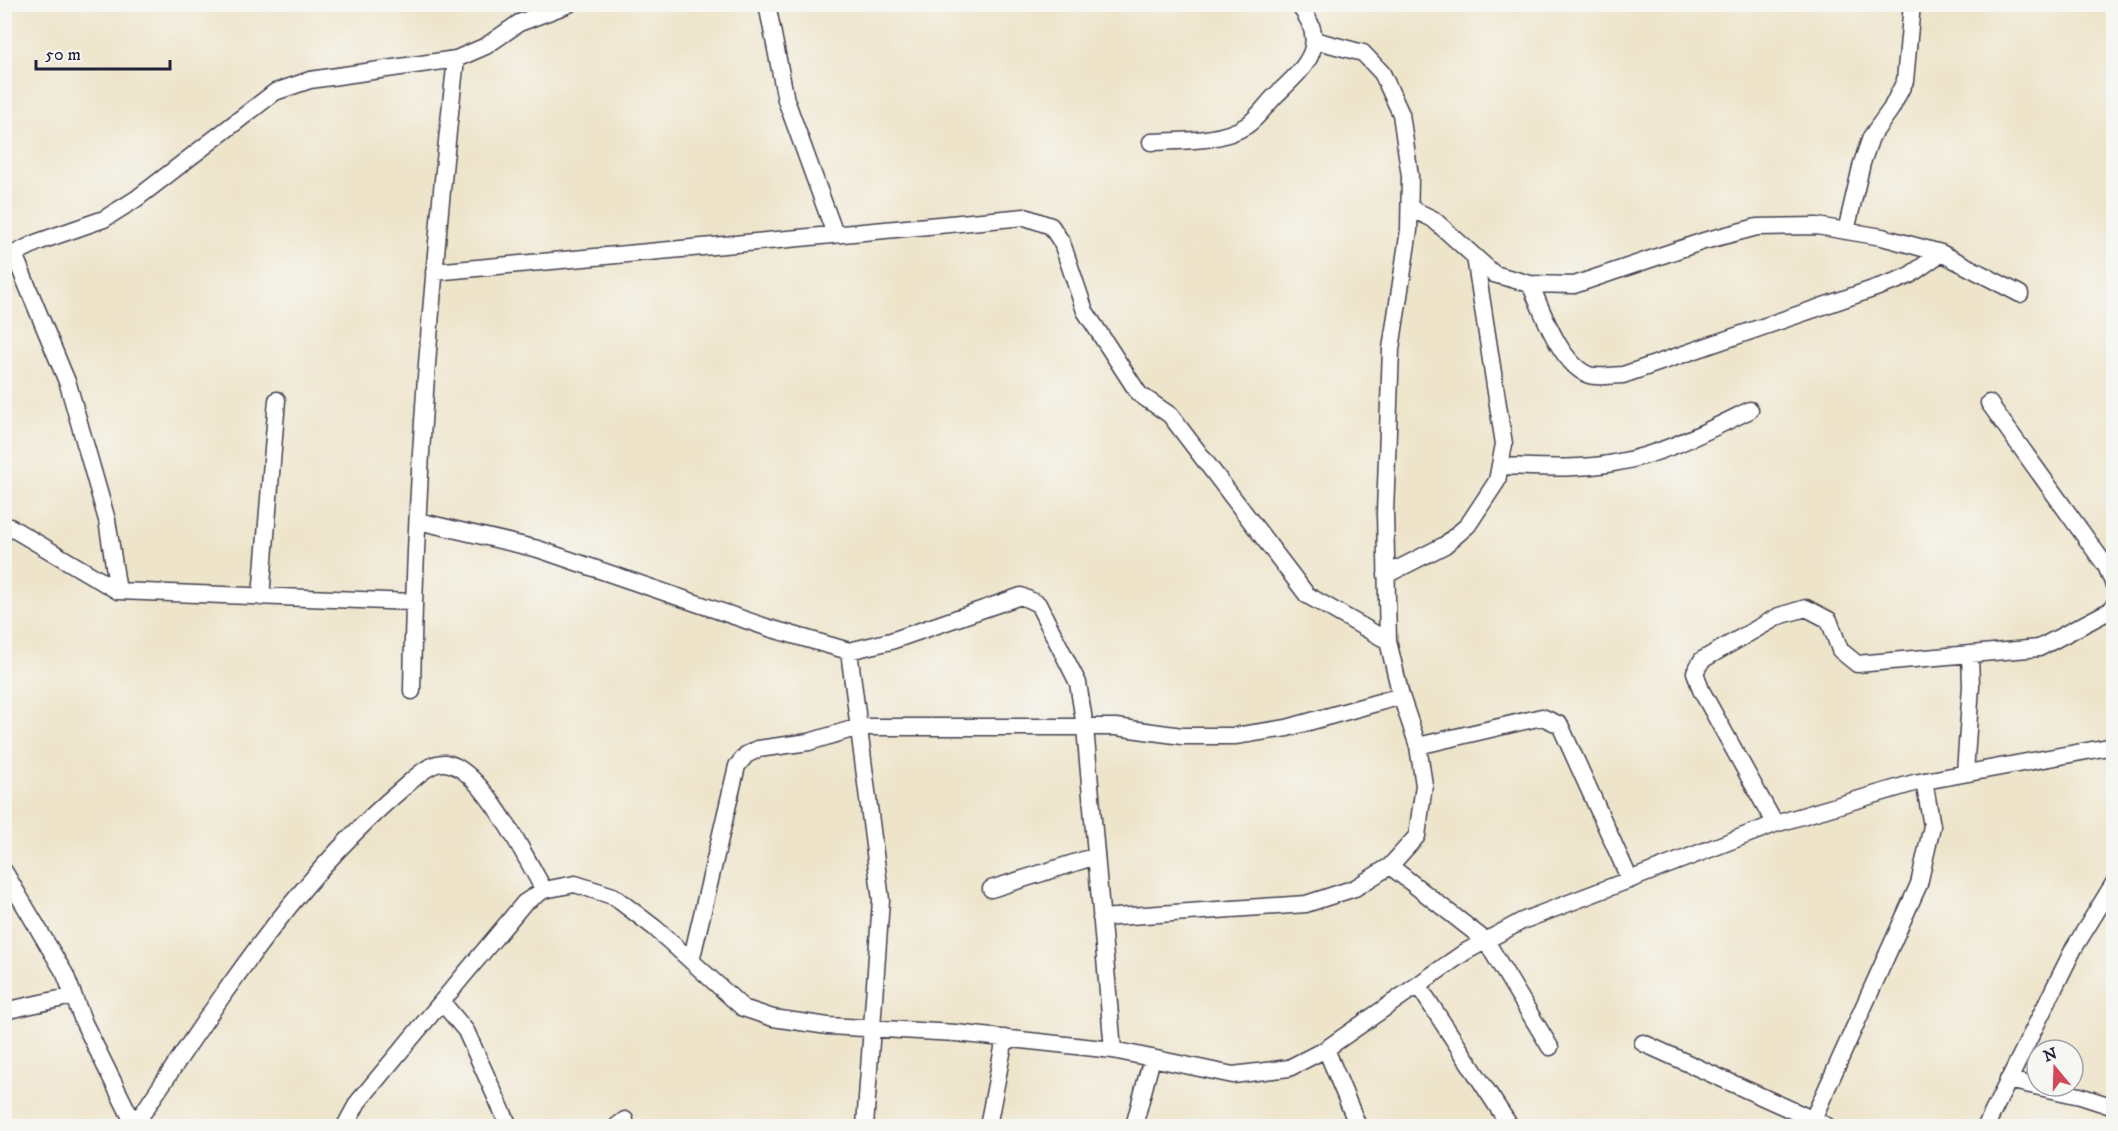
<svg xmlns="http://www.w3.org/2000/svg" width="2118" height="1131" viewBox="0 0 2118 1131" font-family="'IM FELL DW Pica',serif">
<rect width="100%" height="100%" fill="#f6f6f2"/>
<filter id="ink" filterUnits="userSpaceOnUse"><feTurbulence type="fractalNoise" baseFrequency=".0167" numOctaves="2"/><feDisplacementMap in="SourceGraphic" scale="12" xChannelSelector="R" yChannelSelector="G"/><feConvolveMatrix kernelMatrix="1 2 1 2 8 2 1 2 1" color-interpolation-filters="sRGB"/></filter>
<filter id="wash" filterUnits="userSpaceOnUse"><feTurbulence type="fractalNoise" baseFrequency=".008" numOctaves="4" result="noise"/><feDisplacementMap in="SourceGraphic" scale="24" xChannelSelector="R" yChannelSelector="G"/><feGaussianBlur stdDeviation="1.35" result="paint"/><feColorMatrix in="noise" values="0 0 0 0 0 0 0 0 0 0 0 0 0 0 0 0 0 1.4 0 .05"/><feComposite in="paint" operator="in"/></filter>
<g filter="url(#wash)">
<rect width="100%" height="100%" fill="#eee4ca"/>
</g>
<g filter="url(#ink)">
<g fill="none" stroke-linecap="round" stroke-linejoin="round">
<g stroke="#413f50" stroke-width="19">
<path id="minor" d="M767,4L786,100L835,234
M1151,142C1182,140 1218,143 1246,126C1257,119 1266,105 1275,96C1305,67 1332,46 1298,4
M1410,208L1433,219L1494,274L1530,284L1574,285L1704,241L1757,227L1817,226L1882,237L1941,253L2020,294
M1846,231L1862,163L1871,137L1891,109L1905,81L1912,4
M14,254L68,384L107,520L118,591
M4,259L38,242L104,219L136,199L275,92L310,80L456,59L486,46L519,23L569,4
M434,272L1025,217L1051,226L1062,243L1085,311L1139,394L1170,415L1307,595L1388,641
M1530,284C1542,310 1560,364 1589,375C1598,378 1613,375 1623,375L1896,281L1910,275L1941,253
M1989,403L2106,566L2114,585
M1500,466C1538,467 1576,470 1614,463C1662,455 1707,431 1750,410
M418,521L538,549L769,628L849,651L891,641L1021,596L1038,604L1078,683L1085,727L1113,1050
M10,527L118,591L413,602
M1386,575L1445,545L1468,525L1497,481L1504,444L1475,257
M261,597L277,400
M849,651L881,900L865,1126
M412,691C415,480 432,268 456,59
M1418,746L1542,717L1560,725L1630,880
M1965,773L1971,686L1970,654
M1775,824L1701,690L1695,672L1702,660L1779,616L1806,608L1829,620L1840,650L1857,664L2039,648L2111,610L2114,605
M1390,866L1486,941L1550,1047
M4,871L65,974L84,1023L135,1126
M991,889L1096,856
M1101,918L1306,904L1355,888L1390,866L1417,836L1424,785L1418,746L1401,696L1388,641L1385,513L1391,349L1409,230L1410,176L1401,114L1382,73L1363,53L1314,40
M691,961L737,766L746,755L758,749L809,742L859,727H1116L1182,736H1235L1287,728L1401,696
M1418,985L1510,1126
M442,1002L466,1031L509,1126
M4,1011L73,996
M1643,1043L1827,1126
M1326,1049L1358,1126
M2008,1080L2080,1096L2114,1107
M1813,1119L1919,884L1932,826L1924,781
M134,1126C214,1008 293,881 403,788C414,779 429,762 445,763C481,766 527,860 544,890
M345,1126L358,1102L524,903L544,890L575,884L613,896L655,928L743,1008L773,1018L828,1026L956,1033L1113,1050L1233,1075L1289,1068L1326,1049L1465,952L1522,921L1775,824L1914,783L2114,746
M617,1126L625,1120
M988,1126L1005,1038
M1134,1126L1152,1058
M1986,1126L2074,948L2114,883"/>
</g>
<use href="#minor" stroke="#fff" stroke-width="16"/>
</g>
</g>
<rect width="2118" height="1131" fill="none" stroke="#f6f6f2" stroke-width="24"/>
<g transform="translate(2055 1068) rotate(341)"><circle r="28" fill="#f6f6f2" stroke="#a1a1a9" stroke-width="1.5"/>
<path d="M0-4.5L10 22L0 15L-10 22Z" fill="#d1495b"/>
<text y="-9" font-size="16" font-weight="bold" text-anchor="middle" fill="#22223b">N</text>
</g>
<path d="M36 60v9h134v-9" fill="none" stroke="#22223b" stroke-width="3"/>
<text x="45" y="60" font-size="18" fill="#22223b" stroke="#f6f6f2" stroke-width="4.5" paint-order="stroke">50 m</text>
</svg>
